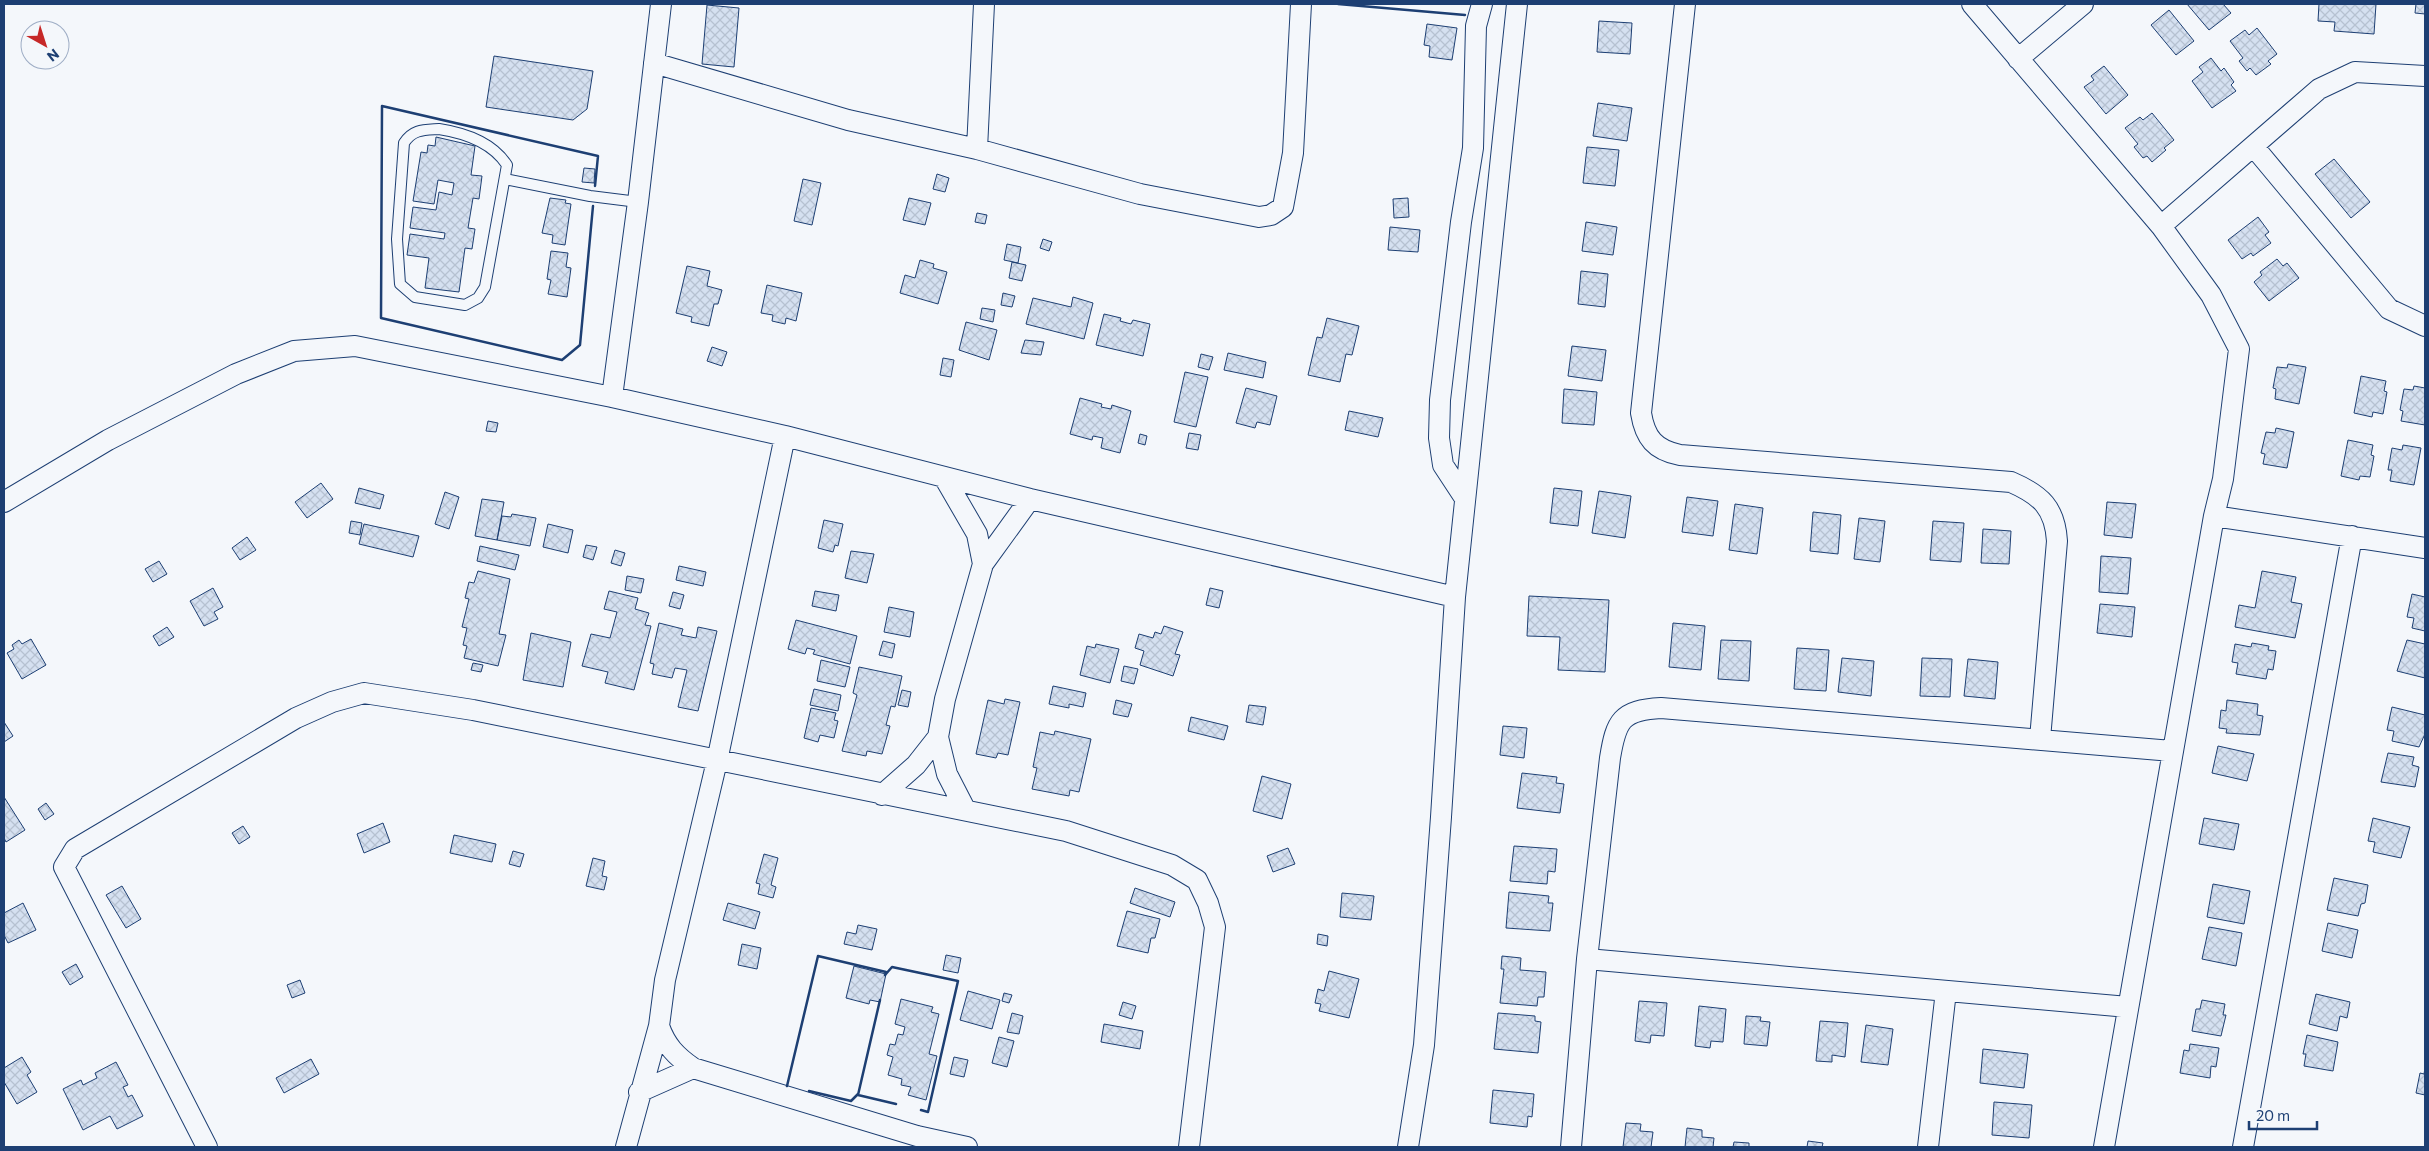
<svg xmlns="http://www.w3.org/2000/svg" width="2429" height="1151" viewBox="0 0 2429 1151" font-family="Commissioner,sans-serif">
<defs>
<pattern id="building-cross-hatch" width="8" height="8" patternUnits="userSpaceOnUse" patternTransform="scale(1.25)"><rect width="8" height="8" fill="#d5e0f0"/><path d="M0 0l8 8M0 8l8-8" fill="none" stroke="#b6c1d1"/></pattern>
</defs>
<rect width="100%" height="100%" fill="#f4f7fb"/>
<path fill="url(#building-cross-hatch)" stroke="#1d3f73" d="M2187,4H2223L2231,13L2209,30Z
M2319,4H2376L2374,34L2334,31L2335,22L2318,21Z
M2416,4H2425V14L2415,13Z
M707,5L739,8L734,67L702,64Z
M2169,10L2194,41L2176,55L2151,25Z
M1599,21L1632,23L1630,54L1597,52Z
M1427,24L1457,28L1452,60L1429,57L1430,46L1424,45Z
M2257,28L2277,54L2268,61L2271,64L2256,75L2250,68L2247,71L2239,61L2243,58L2230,41L2245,30L2249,35Z
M494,56L593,71L587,109L573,120L486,107Z
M2211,58L2221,71L2224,68L2234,82L2231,85L2236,91L2212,108L2192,81L2203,72L2199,67Z
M2104,66L2128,95L2106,114L2084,87L2094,80L2091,76Z
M1598,103L1632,108L1627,141L1593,136Z
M2152,113L2174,140L2164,148L2166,150L2152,162L2147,156L2143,158L2134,147L2138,144L2125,128L2140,117L2143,120Z
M436,137L475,146L471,175L482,176L479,199L473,198L468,228L475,229L472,249L465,248L459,292L425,288L429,258L407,255L410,234L444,239L445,233L410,228L413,207L436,210L439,192L452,195L454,183L438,180L434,204L413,201L421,152L427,153L428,145L435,146Z
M1587,147L1619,150L1615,186L1583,183Z
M2334,159L2370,202L2351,218L2315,174Z
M584,168L595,169L594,183L582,182Z
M937,174L949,178L945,192L933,189Z
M803,179L821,183L812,225L794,221Z
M550,198L566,200L565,203L571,204L565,245L552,243L553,235L542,233Z
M909,198L931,203L925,225L903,220Z
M1408,198L1409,217L1394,218L1393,199Z
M977,213L987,215L985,224L975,222Z
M2258,217L2269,232L2265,235L2271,243L2253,256L2251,253L2242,259L2228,240Z
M1586,222L1617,227L1613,255L1582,251Z
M1390,227L1420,230L1418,252L1388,250Z
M1043,239L1052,242L1049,251L1040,248Z
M1007,244L1021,247L1018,263L1004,260Z
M551,251L568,253L566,267L571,268L567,297L548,294L551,280L547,279Z
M2277,259L2283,266L2287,263L2299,278L2269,301L2254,282L2262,275L2260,272Z
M920,260L934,264L933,268L947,272L938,304L900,293L905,275L915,278Z
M1012,262L1026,265L1022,281L1009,278Z
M687,266L710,271L707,286L722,290L718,304H714L709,326L691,322L692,317L676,313Z
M1581,271L1608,274L1605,307L1578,304Z
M767,285L802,293L796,321L786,318L785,324L772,321L773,315L761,313Z
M1003,293L1015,296L1012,307L1001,305Z
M1073,297L1093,303L1084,339L1026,324L1033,298L1071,307Z
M982,308L995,310L993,322L980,319Z
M1104,314L1121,318L1120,321L1131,324L1133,320L1150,324L1143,356L1096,345Z
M1327,318L1359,326L1352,355L1346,354L1340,382L1308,375L1317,337L1322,338Z
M966,322L997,330L989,360L959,350Z
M1025,340L1044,342L1041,355L1021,353Z
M1572,346L1606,350L1602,381L1568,376Z
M712,347L727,352L722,366L707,361Z
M1228,353L1266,362L1263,378L1224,370Z
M1201,354L1213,357L1209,370L1198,367Z
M943,358L954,360L951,377L940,375Z
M2288,364L2306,367L2299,404L2275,399L2276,389L2273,388L2277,367L2287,368Z
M1185,372L1208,377L1196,427L1174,422Z
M2361,376L2386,381L2384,391L2387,392L2383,414L2373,412L2372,417L2354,413Z
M2414,386L2425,388V425L2401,421L2403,411L2400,410L2404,389L2413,390Z
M1246,388L1277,396L1270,425L1257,422L1255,428L1236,423Z
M1564,389L1597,392L1594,425L1562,423Z
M1080,398L1102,404L1101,407L1111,409L1112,405L1131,411L1120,453L1101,448L1103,438L1093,436L1092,440L1070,434Z
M1349,411L1383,418L1378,437L1345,430Z
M488,421L498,423L496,432L486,431Z
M2276,428L2294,432L2287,468L2263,464L2265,454L2261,453L2266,432L2275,433Z
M1189,433L1201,435L1198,450L1186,448Z
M1140,434L1147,436L1145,445L1138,443Z
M2348,440L2373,445L2371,455L2374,456L2370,477L2360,476L2359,480L2341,476Z
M2403,445L2421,448L2414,485L2390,481L2392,470H2388L2392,448L2402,450Z
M321,483L333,499L307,518L295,502Z
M359,488L384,495L380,509L355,503Z
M1554,488L1582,491L1578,526L1550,523Z
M1599,491L1631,496L1625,538L1592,533Z
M445,492L459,497L449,529L435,524Z
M1687,497L1718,501L1713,536L1682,532Z
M482,499L504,502L497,540L475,536Z
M2107,502L2136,504L2132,538L2104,535Z
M1735,504L1763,508L1757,554L1729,550Z
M1813,512L1841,515L1838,554L1810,551Z
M512,514L536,518L530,546L497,540L502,516L511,517Z
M1859,518L1885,521L1880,562L1854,559Z
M824,520L843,524L838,546L835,545L833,552L818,548Z
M351,521L362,523L360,535L349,533Z
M1933,521L1964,523L1961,562L1930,560Z
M364,524L419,536L413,557L359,544Z
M548,524L573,530L568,553L543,547Z
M1983,529L2011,531L2009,564L1981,563Z
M247,537L256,550L240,560L232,548Z
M586,545L597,547L593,560L583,557Z
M480,546L519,555L515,570L477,561Z
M615,550L625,553L621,566L611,563Z
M851,551L874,554L867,583L845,578Z
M2101,556L2131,558L2128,594L2099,592Z
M159,561L167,574L153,582L145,569Z
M679,566L706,572L703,586L676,580Z
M478,571L510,579L499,634L506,635L498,666L464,658L467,646L463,645L467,628L462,627L469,599L465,598L469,582L474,583Z
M2262,571L2296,577L2291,602L2302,604L2295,638L2235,627L2239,605L2255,608Z
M627,576L644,579L641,593L625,590Z
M213,588L223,607L214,612L218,619L204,626L190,601Z
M1210,588L1223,591L1219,608L1206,605Z
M609,591L638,598L635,609L649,613L645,625L651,626L634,690L605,683L608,672L582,666L591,634L610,638L617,612L604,609Z
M815,591L839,595L836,611L812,606Z
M673,592L684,595L680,609L669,606Z
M2412,594L2425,597V631L2412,628L2414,618L2407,617Z
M1529,596L1609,600L1605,672L1558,670L1560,637L1527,636Z
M2100,604L2135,607L2132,637L2097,633Z
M889,607L914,612L910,637L884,632Z
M796,620L857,636L850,664L813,654L815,650L807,648L805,654L788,649Z
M659,623L683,629L681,635L696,638L698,627L717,631L698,711L678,707L687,670L675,668L672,678L652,674L654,664L650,663Z
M1673,623L1705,626L1701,670L1669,667Z
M1164,626L1183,632L1175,654L1180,655L1173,676L1140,665L1144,651L1135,648L1139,634L1153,638L1155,632L1161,634Z
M167,627L174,637L159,646L153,636Z
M531,633L571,642L563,687L523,680Z
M31,639L46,665L22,679L7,653L14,649L12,645L19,640L22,644Z
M1721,640L1751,641L1749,681L1718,679Z
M2407,640L2425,644V678L2397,671Z
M883,641L895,644L892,658L879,655Z
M2252,643L2269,646L2268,650L2276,651L2273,670L2268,669L2266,679L2236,674L2238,663L2232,662L2235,644L2251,647Z
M1096,644L1119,649L1110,683L1080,675L1087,646L1095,648Z
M1797,648L1829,650L1826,691L1794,689Z
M1842,658L1874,661L1871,696L1838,692Z
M1922,658L1952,659L1950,697L1920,696Z
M1968,659L1998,662L1995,699L1964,696Z
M821,660L850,667L845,687L817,681Z
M473,663L483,665L481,672L471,670Z
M1124,666L1138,669L1134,684L1121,681Z
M859,667L902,676L895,707L891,706L886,725L890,726L882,754L867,751L866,756L842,751L857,695L853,693Z
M1053,686L1086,693L1083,707L1069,704V708L1049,704Z
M814,689L841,695L838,711L810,705Z
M902,690L911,692L908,707L898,705Z
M1005,699L1020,702L1008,755L998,753L996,758L976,754L988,700L1004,704Z
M1116,700L1132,704L1128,717L1113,714Z
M2227,700L2258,704L2257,715L2263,716L2260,735L2226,733L2227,729L2219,728L2221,710L2226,711Z
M1249,705L1266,707L1263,725L1246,722Z
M2392,707L2425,715V734L2419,747L2392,741L2394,731L2387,730Z
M811,708L836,713L834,720L838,721L834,738L820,735L818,742L804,738Z
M1191,717L1228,726L1224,740L1188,731Z
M4,722L13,736L4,742Z
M1503,726L1527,728L1524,758L1500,755Z
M1055,731L1091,739L1079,792L1070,790L1069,796L1032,789L1037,768L1033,767L1040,732L1054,735Z
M2218,746L2254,754L2247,781L2212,773Z
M2388,753L2414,757L2412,765L2419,767L2415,787L2381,782Z
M1522,773L1557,777L1556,783L1564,784L1560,813L1517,808Z
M1262,776L1291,784L1282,819L1253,811Z
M4,797L25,830L6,842L4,838Z
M46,803L54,814L45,820L38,809Z
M2204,818L2239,824L2234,850L2199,844Z
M2373,818L2410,827L2401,858L2373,852L2375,842L2368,841Z
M383,823L390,842L364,853L357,834Z
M243,826L250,837L239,844L232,833Z
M454,835L496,844L492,862L450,853Z
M1514,846L1557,849L1555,872L1548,871L1547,884L1510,881Z
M1288,848L1295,864L1273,872L1267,856Z
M513,851L524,854L520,867L509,864Z
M764,854L778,858L771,885L776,887L773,898L758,894L760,884L756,883Z
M593,858L605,861L602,876L607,877L604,890L586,886Z
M2334,878L2368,885L2365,903L2361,904L2358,916L2327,910Z
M2213,884L2250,891L2244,924L2207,917Z
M122,886L141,919L126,928L106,895Z
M1135,888L1175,902L1170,917L1130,903Z
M1509,892L1549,896L1548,903H1553L1550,931L1506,928Z
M1342,893L1374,896L1371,920L1340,917Z
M23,903L36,930L8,943L4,935V913Z
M728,903L760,912L755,929L723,920Z
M1127,911L1160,919L1155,938H1151L1148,953L1117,946Z
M2328,923L2358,930L2352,958L2322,951Z
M858,925L877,929L872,950L844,944L847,932L856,934Z
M2209,927L2242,933L2236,966L2202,959Z
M1318,934L1328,936L1327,946L1317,944Z
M742,944L761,948L757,969L738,965Z
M946,955L961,958L958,973L943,970Z
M1502,956L1521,958L1520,970L1546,972L1544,997H1538L1537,1006L1500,1003L1504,969H1501Z
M76,964L83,977L70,985L62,972Z
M854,966L886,974L880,1002L870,1000L869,1004L846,998Z
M1329,971L1359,979L1349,1018L1319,1011L1321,1004L1315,1003L1318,989L1324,991Z
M300,980L305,993L292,998L287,985Z
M968,991L1000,1000L992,1029L960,1020Z
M1004,993L1012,995L1009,1003L1002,1001Z
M2316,994L2350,1002L2347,1018L2340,1016L2337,1031L2309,1024Z
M901,999L933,1007L931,1012L939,1014L929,1054L937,1056L926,1100L908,1095L911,1087L901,1085L902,1079L888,1075L893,1057L887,1055L890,1044L895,1045L898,1034L903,1035L905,1027L895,1024Z
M2202,1000L2225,1004L2223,1015H2226L2221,1036L2192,1031L2196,1009H2200Z
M1639,1001L1667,1003L1664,1036L1651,1035L1650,1043L1635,1041Z
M1123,1002L1136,1006L1132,1019L1119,1015Z
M1699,1006L1726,1009L1723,1042L1711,1041L1710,1048L1695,1046Z
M1012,1013L1023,1016L1019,1034L1007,1032Z
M1498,1013L1535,1016V1021L1541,1022L1538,1053L1494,1049Z
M1746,1016L1761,1017L1760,1021L1770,1022L1767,1046L1744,1044Z
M1820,1021L1848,1023L1845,1057L1832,1055V1062L1816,1061Z
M1104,1024L1143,1031L1140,1049L1101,1042Z
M1866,1025L1893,1029L1888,1065L1861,1062Z
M2307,1035L2338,1042L2333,1071L2304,1066L2306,1054H2303Z
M999,1037L1014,1041L1007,1067L992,1063Z
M2190,1044L2219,1048L2216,1067L2211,1066L2210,1078L2180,1073L2184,1050L2189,1051Z
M1983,1049L2028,1054L2024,1088L1980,1083Z
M22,1057L31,1072L27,1075L37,1092L17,1104L4,1082V1068Z
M954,1057L968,1060L964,1077L950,1074Z
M311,1059L319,1074L284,1093L276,1078Z
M116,1062L128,1085L123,1087L128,1097L132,1095L143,1116L117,1129L110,1116L83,1130L63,1089L81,1080L83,1085L97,1078L95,1073Z
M2425,1068V1095L2416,1093L2420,1073L2424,1074Z
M1493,1090L1534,1094L1532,1117L1528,1116L1527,1127L1490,1123Z
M1994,1102L2032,1105L2029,1138L1992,1135Z
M1626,1123L1641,1124L1640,1131L1653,1132L1651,1147H1623Z
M1687,1128L1702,1130V1137L1714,1138L1713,1147H1685Z
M1808,1141L1823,1143L1822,1147H1807Z
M1734,1142L1749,1143V1147H1733Z"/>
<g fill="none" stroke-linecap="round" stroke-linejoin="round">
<g stroke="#1d3f73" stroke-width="12">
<path id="lane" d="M439,129C465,133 492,142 507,165L485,287L478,298L465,305L415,297L400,284L397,239L404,143C413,129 424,130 439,129Z
M505,179L590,196L638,202"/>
</g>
<g stroke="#1d3f73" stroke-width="22">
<path id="street" d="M1685,4L1641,413C1645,438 1655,450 1680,455L2011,482C2041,495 2055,508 2057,541L2040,739
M1972,4L2161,226L2211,295L2239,349L2223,479L2214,516L2104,1147
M2018,59L2083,4
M654,63L848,120L977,149L1140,194L1259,217L1271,215L1283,207L1293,153L1301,4
M2254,147L2389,309L2425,326
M977,149L984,4
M2161,226L2319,89L2355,72L2425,76
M612,397L638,202L661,4
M944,477L977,534L983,564
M1464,497L1443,465L1439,438L1440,400L1461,222L1473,148L1476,26L1482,4
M4,502L108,440L236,374L294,351L355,346L612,397L785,436L1030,499L1455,597
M2214,516L2425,548
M882,795L916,765L938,737
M965,809L947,774L938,737L945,699L983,564L1030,499
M1587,959L2128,1007
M659,1026C666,1046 676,1056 693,1068L917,1136L967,1147
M639,1092L693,1068
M207,1147L64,867L75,849L296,718L332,702L364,693L473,710L1066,831L1172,865L1197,880L1208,903L1215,927L1189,1147
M626,1147L659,1026L665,980L717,761L785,436
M1408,1147L1424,1045L1441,817L1455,597L1517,4
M1571,1147L1587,959L1610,758C1616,721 1621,710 1661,708L2172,751
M1928,1147L1946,991
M2243,1147L2352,536"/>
</g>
<use href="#lane" stroke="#f4f7fb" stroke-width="10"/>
<use href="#street" stroke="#f4f7fb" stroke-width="20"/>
<path stroke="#1d3f73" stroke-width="2.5" d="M1338,4L1465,15
M593,206L580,345L562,360L381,318L382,106L598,156L595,186
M885,975L892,967L958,981L928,1112L921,1110
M880,1000L858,1095L896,1104
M787,1086L818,956L886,972
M809,1091L851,1101L858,1094"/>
</g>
<rect width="2429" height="1151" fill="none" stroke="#1d3f73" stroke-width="10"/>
<g transform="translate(45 45) rotate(141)"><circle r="24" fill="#f4f7fb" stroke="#9eadc5"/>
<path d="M0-4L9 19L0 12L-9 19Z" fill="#c62828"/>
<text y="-8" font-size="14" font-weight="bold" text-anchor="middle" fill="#1d3f73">N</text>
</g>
<path d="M2249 1121v8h68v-8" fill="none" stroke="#1d3f73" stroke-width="2.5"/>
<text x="2256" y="1121" font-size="15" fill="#1d3f73" stroke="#f4f7fb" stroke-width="4" paint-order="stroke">20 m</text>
</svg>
